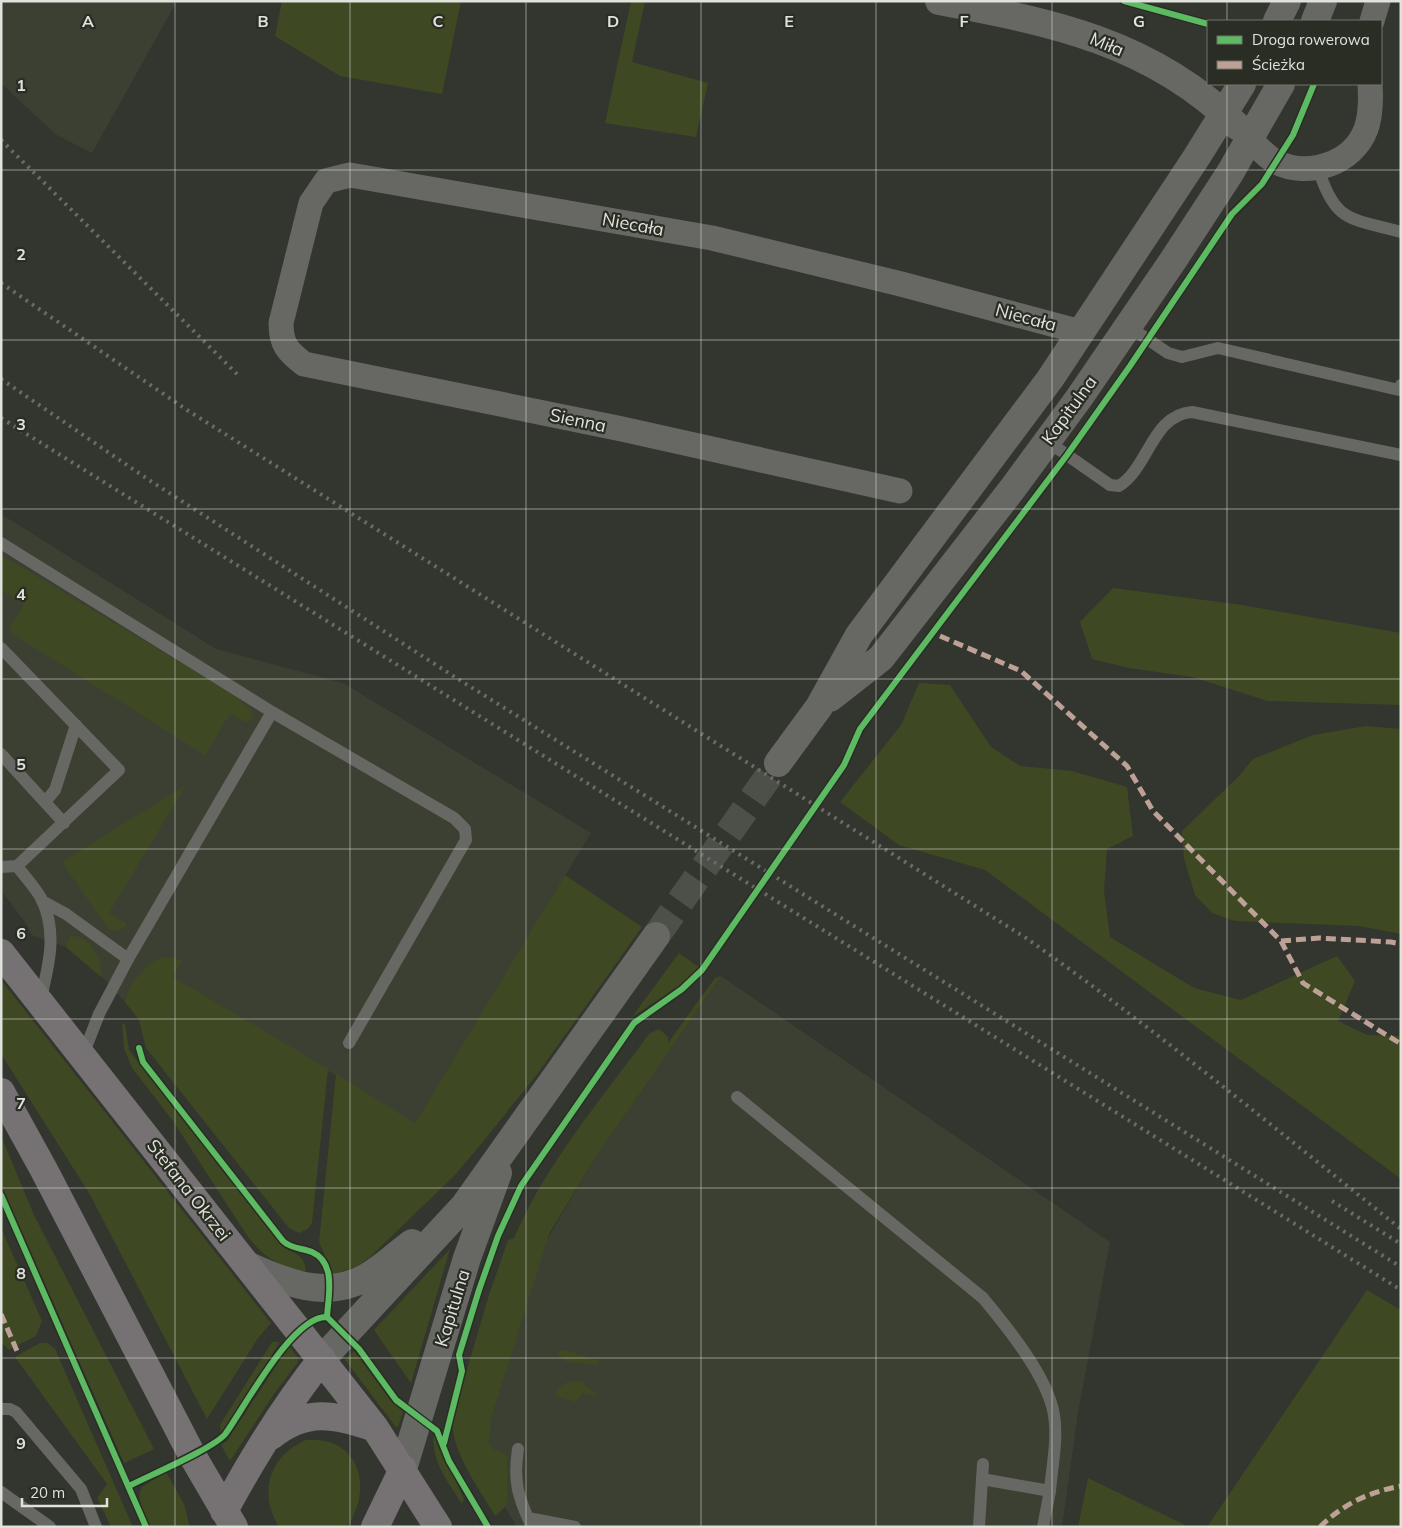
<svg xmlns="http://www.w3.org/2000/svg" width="1402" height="1528" viewBox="0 0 1402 1528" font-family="Mulish,sans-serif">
<rect width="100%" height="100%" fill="#33352f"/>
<path fill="#3c4032" d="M1,1H177L92,153L55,134L1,83Z
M1,514L216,649L343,683L591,833L415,1123L174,978L125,1002L100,975L66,947L32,935L27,925L1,890Z
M721,976L1110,1242L1078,1413L1062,1527H517L505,1507L507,1455L494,1449L489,1444L492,1416L545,1243L594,1160Z"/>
<path fill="#3e4923" d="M282,1H461L442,94L340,76L275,36Z
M631,1H645L632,62L708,83L696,137L605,123Z
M1,555L231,693L251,709L253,720L246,722L230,714L205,755L13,634L9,627L24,605L1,590Z
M1113,588L1242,605L1401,633V705L1268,701L1192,677L1129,668L1092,659L1080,622Z
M919,683L950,685L991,747L1020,766L1072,771L1127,787L1133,836L1107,849L1104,891L1110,937L1194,988L1241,1000L1337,956L1355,981L1338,1021L1367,1035L1401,1036V1179L985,870L899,845L840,802L901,725Z
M1366,726L1401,729V934L1359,926L1235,921L1212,913L1195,895L1184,859L1182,831L1237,778L1253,759L1313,735Z
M186,785L109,913L126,923V926L118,931L108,929L62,862Z
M565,875L642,927L538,1073L482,1143L454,1176L370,1257L356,1267L333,1274L319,1242L336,1074L415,1123Z
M70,936C90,934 103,960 101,977L66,947Z
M679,953L700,968L679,986L632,1017Z
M162,957H173L181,961L173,977L328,1069L312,1223L308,1229L299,1233L289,1228L146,1048L139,1020L125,1002C130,983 144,965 162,957Z
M721,976L594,1160L549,1234L492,1416L489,1444L494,1449L507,1455V1500L505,1507L495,1516C478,1486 453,1455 452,1421L488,1298L508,1240L514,1238C545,1165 602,1098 649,1034L659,1029L668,1037V1043L715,978Z
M1,980L271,1323L258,1338L207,1419L89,1193L1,1054Z
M122,1022L125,1025L129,1050L280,1244C292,1253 308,1255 305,1274C280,1266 264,1258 248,1237L173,1121L132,1068L124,1048Z
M1,1136L34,1215L154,1449L124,1463L1,1184Z
M1,1228L42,1321L36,1336L9,1350L1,1342Z
M450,1249L411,1383L374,1330Z
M1367,1290L1401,1310V1527H1207Z
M272,1342H280L221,1434L220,1425Z
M40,1343H48L55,1349L133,1527H111L97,1498L107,1484L15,1357Z
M289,1346L298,1358V1362L274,1394L230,1461L221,1445L227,1441Z
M564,1350L597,1360L599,1363L595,1365L564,1361L558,1355V1352Z
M354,1351L392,1402L403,1412L398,1427H396L345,1360Z
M569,1381L582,1382L598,1396L582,1393L576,1402L556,1396L557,1389Z
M434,1434L464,1499L462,1504C449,1483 430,1460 434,1434Z
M306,1440C359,1435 374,1488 347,1527H279C258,1493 269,1456 306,1440Z
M166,1472L184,1504L190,1527H150C145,1514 135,1500 142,1487Z
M1088,1478L1189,1527H1078Z"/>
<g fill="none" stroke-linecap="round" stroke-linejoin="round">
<path stroke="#4d4f49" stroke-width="28" stroke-dasharray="28 14" stroke-linecap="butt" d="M656,936L778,763"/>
<path stroke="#676864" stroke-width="12" d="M1318,168C1335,223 1350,218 1401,232
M1128,326L1168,353L1182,357L1218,348L1399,390L1401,385
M1047,441L1110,485L1119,486C1149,467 1152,415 1192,412L1401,455
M1,543L272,712L454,818L465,829L466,840L349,1043
M1,648L119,770L17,866
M1,754L64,823
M45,802L55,790L76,725
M1,867L17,866C25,877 36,888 42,900C58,934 48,968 40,1002
M42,901L66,914L128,959
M83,1055L99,1014L128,959L272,712
M737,1097L983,1298C1007,1327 1048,1377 1054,1415C1058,1439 1052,1466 1050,1491L982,1479
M1,1409H10L16,1412L81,1489L96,1527
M518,1449C513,1482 518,1497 532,1527
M1,1492L50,1527
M528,1518L575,1527
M979,1527L983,1464
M1043,1527L1050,1491"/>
<path stroke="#676864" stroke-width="25" d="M1372,21L1378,1
M1250,139C1258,147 1266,157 1276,162C1308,178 1353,164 1366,129C1371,115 1371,99 1370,84
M900,491L622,429L304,364C287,351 281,344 281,323L311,203L326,181L350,175L712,238L901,284L1081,332"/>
<path stroke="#676864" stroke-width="28" d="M939,1C1051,22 1152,42 1237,126
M1277,21L1287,1
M1315,21L1323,1
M830,698L881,658L1013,488L1079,398L1174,259L1230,173L1281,84
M778,763L819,707L859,635L1050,379L1196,158L1242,84
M249,1266C286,1283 326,1299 365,1278C382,1269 397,1254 412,1243
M322,1359L464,1206L656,936
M403,1469L467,1258L498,1173"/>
<path stroke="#767173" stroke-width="28" d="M1,953L375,1428L438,1527
M1,1092L44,1170L192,1455L234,1527
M271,1436C306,1408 335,1414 375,1428
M224,1511C253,1457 284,1407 322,1359
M375,1527L403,1469"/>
<path stroke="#6a6b66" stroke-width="4" stroke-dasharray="2.5 5" stroke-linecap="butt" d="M1,140L239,376
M1,283L187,410L1026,938C1155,1029 1277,1130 1401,1229
M1,379L149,480L458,679L1401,1267
M1,418L1401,1290
M1332,1201L1401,1244"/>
<path stroke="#bda197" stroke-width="5" stroke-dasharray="10 5" stroke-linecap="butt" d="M940,636L1021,671L1127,766L1153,811L1281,941L1303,983L1401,1044
M1281,941L1319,938L1391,942L1401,944
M1,1314L17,1351
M1320,1527C1343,1504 1369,1492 1401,1486"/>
<g stroke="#2a2d23" stroke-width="9">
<path id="cycleway" d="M1124,1L1208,24
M139,1048L143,1062L283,1241C291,1249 303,1248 312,1252C337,1263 328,1297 327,1317L359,1349L396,1400L437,1431L449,1461L488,1527
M1,1195L146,1527
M444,1443L462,1371L459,1355L479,1290L498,1236L521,1186L634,1023L682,989L702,970L844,765L860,729L1067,455L1130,366L1232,214L1262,184L1293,135L1314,84
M129,1486C148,1476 217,1447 226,1433C244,1408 293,1315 327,1317"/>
</g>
<use href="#cycleway" stroke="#5cba63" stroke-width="6"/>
</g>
<path fill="none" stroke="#e0e2dc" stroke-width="1" stroke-opacity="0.55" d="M175,1V1527M350,1V1527M526,1V1527M701,1V1527M876,1V1527M1052,1V1527M1227,1V21M1227,84V1527M1,170H1401M1,340H1401M1,509H1401M1,679H1401M1,849H1401M1,1019H1401M1,1188H1401M1,1358H1401"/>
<g text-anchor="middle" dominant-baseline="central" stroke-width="4.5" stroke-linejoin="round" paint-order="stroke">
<g font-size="18" fill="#e0e2dc" stroke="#2a2d23">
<text transform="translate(1107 44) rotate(23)">Miła</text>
<text transform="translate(633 224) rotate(10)">Niecała</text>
<text transform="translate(1026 317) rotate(15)">Niecała</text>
<text transform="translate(1069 410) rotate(-54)">Kapitulna</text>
<text transform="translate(578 420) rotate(12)">Sienna</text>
<text transform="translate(189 1190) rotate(52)">Stefana Okrzei</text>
<text transform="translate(452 1308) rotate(-73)">Kapitulna</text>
</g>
</g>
<g font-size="16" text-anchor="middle" font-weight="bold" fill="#e0e2dc" stroke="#2a2d23" stroke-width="4.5" stroke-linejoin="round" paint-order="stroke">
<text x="88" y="27">A</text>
<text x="263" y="27">B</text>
<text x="438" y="27">C</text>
<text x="613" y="27">D</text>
<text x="789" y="27">E</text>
<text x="964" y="27">F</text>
<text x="1139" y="27">G</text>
<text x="21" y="91">1</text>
<text x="21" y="260">2</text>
<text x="21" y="430">3</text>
<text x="21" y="600">4</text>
<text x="21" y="770">5</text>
<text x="21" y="939">6</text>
<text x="21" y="1109">7</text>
<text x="21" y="1279">8</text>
<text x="21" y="1449">9</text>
</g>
<rect width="1402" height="1528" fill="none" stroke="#e0e2dc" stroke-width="5"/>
<rect x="1207" y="20" width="175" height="65" fill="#2a2d23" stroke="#73756d"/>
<rect x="1217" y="36" width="25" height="8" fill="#5cba63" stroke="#73756d"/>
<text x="1252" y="45" font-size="15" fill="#e0e2dc">Droga rowerowa</text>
<rect x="1217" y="61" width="25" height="8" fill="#bda197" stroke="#73756d"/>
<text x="1252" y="70" font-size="15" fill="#e0e2dc">Ścieżka</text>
<path d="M22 1498v8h85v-8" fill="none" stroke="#e0e2dc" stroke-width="2.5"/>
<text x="30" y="1498" font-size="15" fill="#e0e2dc" stroke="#2a2d23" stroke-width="4" paint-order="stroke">20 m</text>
</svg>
